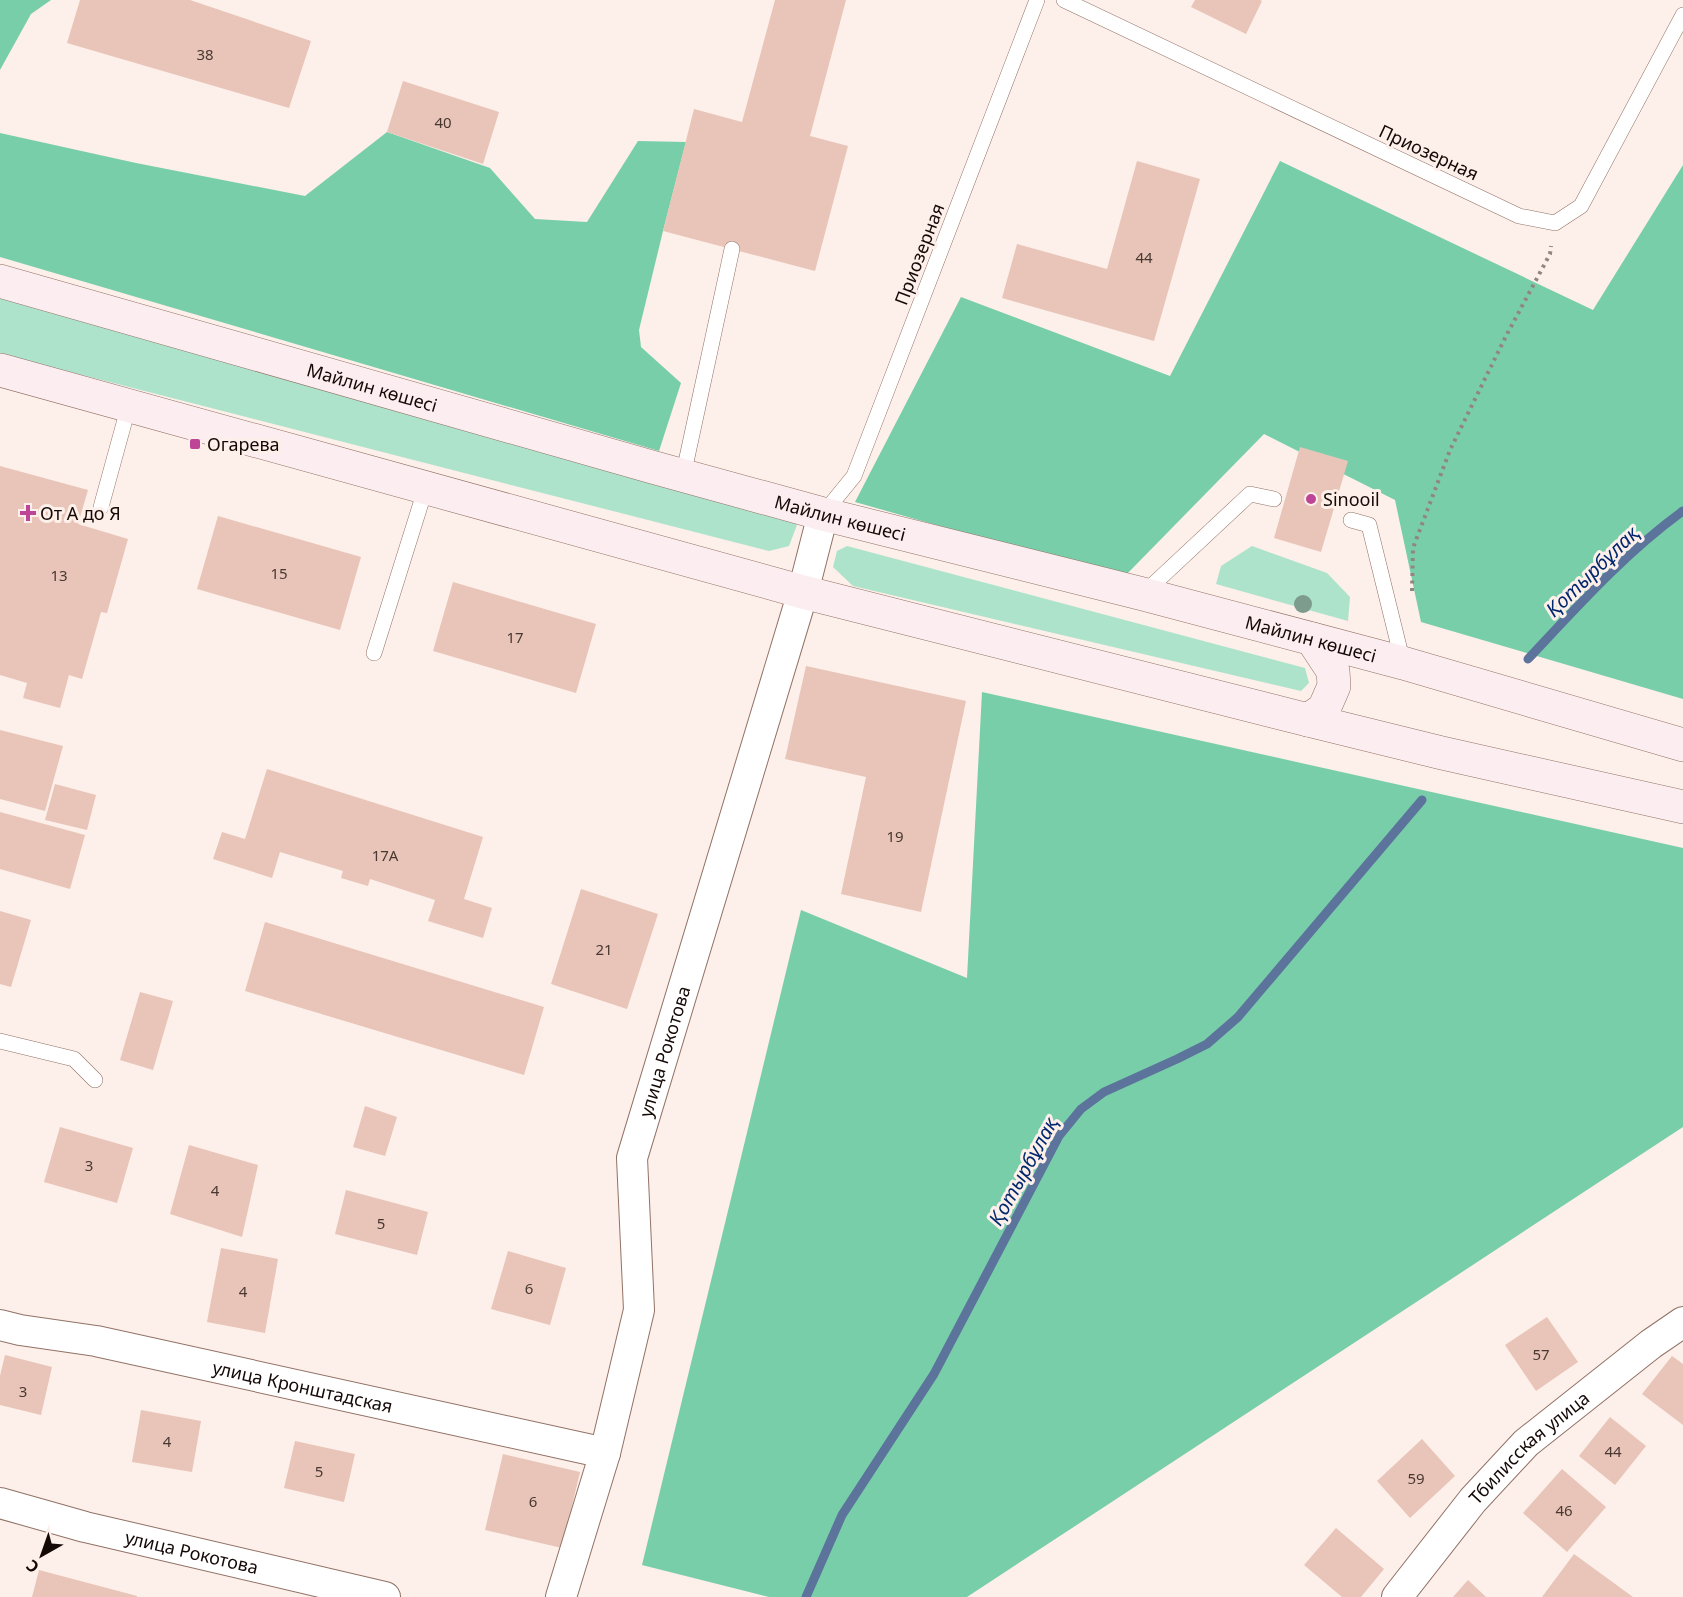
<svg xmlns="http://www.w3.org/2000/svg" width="1683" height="1597" viewBox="0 0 1683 1597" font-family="'Noto Sans',sans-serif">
<rect width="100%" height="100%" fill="#fdefe9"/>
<path fill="#ade3cb" d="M0,290L777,508L797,525L789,546L769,551L0,354Z
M847,546L1305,668L1309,683L1301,691L853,586L833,567L837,551Z
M1252,546L1327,573L1350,597L1348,621L1216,584L1221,566Z"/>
<path fill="#79ceaa" d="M0,0H51L31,14L0,70Z
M387,132L490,168L535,219L587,222L638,141L686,142L663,231L639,330L641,347L681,383L659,451L0,257V133L136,163L305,196Z
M1280,161L1593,310L1683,165V699L1421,622L1395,500L1264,434L1123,578L855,502L961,297L1170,376Z
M982,692L1683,848V1127L967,1597H769L642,1565L801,910L967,978Z"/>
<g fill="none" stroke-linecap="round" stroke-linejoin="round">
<path stroke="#5c739c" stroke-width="9" d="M1528,659C1577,607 1625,553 1683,511
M806,1597L842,1515L934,1374L1059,1136L1081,1109L1104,1092L1177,1059L1207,1044L1238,1017L1422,800"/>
</g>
<path fill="#e8c5b8" d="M80,0H190L311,41L289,108L67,43Z
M775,0H846L810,136L848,146L815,271L663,231L694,109L742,122Z
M1195,0H1260L1262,1L1246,34L1191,7Z
M403,81L499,112L483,164L387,132Z
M1137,161L1200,179L1154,341L1002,298L1017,244L1107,269Z
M1300,447L1348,461L1321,552L1274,538Z
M0,466L88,490L78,524L128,539L107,613L101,612L82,679L69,675L60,708L23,698L27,683L0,675Z
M218,516L361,557L340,630L197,589Z
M453,582L596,624L576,693L433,651Z
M806,666L966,701L921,912L841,894L866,777L785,759Z
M0,730L63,746L45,811L0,799Z
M267,769L483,837L464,899L492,908L483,938L428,921L435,900L370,879L368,886L341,878L343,871L280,852L272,878L213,859L222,832L245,839Z
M55,784L96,795L87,830L45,820Z
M0,812L85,835L70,889L0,869Z
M581,889L658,914L627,1009L551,984Z
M0,911L31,920L11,987L0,984Z
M265,922L544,1007L524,1075L245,991Z
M140,992L173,1001L153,1070L120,1060Z
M365,1106L397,1117L385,1156L353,1147Z
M60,1127L133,1148L117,1203L44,1182Z
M189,1145L258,1165L242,1237L170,1214Z
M346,1190L428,1212L417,1255L335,1234Z
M221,1248L278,1259L265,1333L207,1322Z
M508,1251L566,1268L550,1325L491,1309Z
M1547,1317L1578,1362L1536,1391L1505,1345Z
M5,1355L52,1367L41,1415L0,1405V1376Z
M1672,1356L1683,1364V1425L1642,1394Z
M141,1410L201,1421L192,1472L132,1462Z
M1610,1417L1646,1446L1615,1485L1579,1456Z
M1422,1439L1455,1476L1410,1518L1377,1481Z
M295,1441L355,1454L344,1502L284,1488Z
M503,1454L580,1472L562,1548L485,1530Z
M1562,1469L1606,1507L1567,1552L1523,1513Z
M1336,1528L1384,1569L1361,1597H1342L1304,1565Z
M1574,1554L1633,1597H1542Z
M39,1570L137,1596V1597H32Z
M1468,1580L1486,1597H1453Z"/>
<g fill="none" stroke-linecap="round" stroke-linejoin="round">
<g stroke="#917266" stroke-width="16">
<path id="lane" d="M1064,0L1519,216L1555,223L1581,206L1683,15
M683,476L732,249
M101,507L129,405
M823,514L854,476L1037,0
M1351,520L1369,525L1403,663
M1143,594L1250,494L1274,499
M374,653L426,487
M0,1041L74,1059L95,1080"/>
</g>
<g stroke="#917266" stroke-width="32">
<g id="street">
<path id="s1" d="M0,1325L20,1330L96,1341L605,1453"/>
<path id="s2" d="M0,1503L85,1527L385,1597"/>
<path id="s3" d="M561,1597L605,1453L639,1310L632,1158L803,592L823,514"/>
<path id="s4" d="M1397,1597L1473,1500L1526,1443L1651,1344L1683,1322"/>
</g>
</g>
<g stroke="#917266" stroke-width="34">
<g id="secondary">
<path id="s5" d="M0,281L652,467L823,514L1143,594L1403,663L1683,745"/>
<path d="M0,370L803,592L1308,720L1442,753L1683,807"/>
<path d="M1308,720L1324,709L1334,686L1333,671L1312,639"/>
</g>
</g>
<path stroke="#928581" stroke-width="4" stroke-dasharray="3 4.5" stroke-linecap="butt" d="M1412,591L1413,548L1450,450L1506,336L1550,254L1551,246"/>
<use href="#lane" stroke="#fff" stroke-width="15"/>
<use href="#street" stroke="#fff" stroke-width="30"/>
<use href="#secondary" stroke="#fcedf0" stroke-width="33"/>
</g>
<circle fill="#7d9c8d" cx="1303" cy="604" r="9"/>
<g fill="#bd4496" stroke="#fdefe9" stroke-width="2">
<rect x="189" y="438" width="12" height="12" rx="3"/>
<circle cx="1311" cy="499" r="6"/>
<path d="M25 504h6v6h6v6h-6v6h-6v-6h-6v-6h6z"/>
</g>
<g text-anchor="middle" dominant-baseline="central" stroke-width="6" stroke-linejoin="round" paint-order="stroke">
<g font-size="15" fill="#493832">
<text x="205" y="54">38</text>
<text x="443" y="122">40</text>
<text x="1144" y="257">44</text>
<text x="279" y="573">15</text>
<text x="59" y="575">13</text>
<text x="515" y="637">17</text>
<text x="895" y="836">19</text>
<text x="385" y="855">17А</text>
<text x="604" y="949">21</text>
<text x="89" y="1165">3</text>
<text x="215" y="1190">4</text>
<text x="381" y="1223">5</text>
<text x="529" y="1288">6</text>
<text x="243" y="1291">4</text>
<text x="1541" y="1354">57</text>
<text x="23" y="1391">3</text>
<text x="167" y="1441">4</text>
<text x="1613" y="1451">44</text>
<text x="319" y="1471">5</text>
<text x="1416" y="1478">59</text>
<text x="533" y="1501">6</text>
<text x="1564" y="1510">46</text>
</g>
<g font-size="18" fill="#140906" stroke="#fdefe9">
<text transform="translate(1429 152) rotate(25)">Приозерная</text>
<text transform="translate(919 254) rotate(-69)">Приозерная</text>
<text stroke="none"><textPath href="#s5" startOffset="387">Майлин көшесі</textPath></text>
<text stroke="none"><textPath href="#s5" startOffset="873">Майлин көшесі</textPath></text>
<text stroke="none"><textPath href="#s5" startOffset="1359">Майлин көшесі</textPath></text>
<text stroke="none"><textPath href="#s3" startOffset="561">улица Рокотова</textPath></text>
<text stroke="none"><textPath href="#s1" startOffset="309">улица Кронштадская</textPath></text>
<text stroke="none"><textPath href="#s4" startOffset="200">Тбилисская улица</textPath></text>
<text stroke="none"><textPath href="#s2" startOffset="198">улица Рокотова</textPath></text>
</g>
<g font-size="18" fill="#140906" stroke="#fdefe9" text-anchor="start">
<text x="207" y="444">Огарева</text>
<text x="1323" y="499">Sinooil</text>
<text x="40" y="513">От А до Я</text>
</g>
<g font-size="20" font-style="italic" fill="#00286d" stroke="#fdefe9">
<text transform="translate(1592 571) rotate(-44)">Қотырбұлақ</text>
<text transform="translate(1023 1171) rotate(-61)">Қотырбұлақ</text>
</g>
</g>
<g transform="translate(42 1555) rotate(220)" stroke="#fdefe9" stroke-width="4.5" paint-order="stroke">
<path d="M0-4.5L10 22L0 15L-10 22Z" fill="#140906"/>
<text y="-9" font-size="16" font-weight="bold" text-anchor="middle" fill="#140906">С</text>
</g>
</svg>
